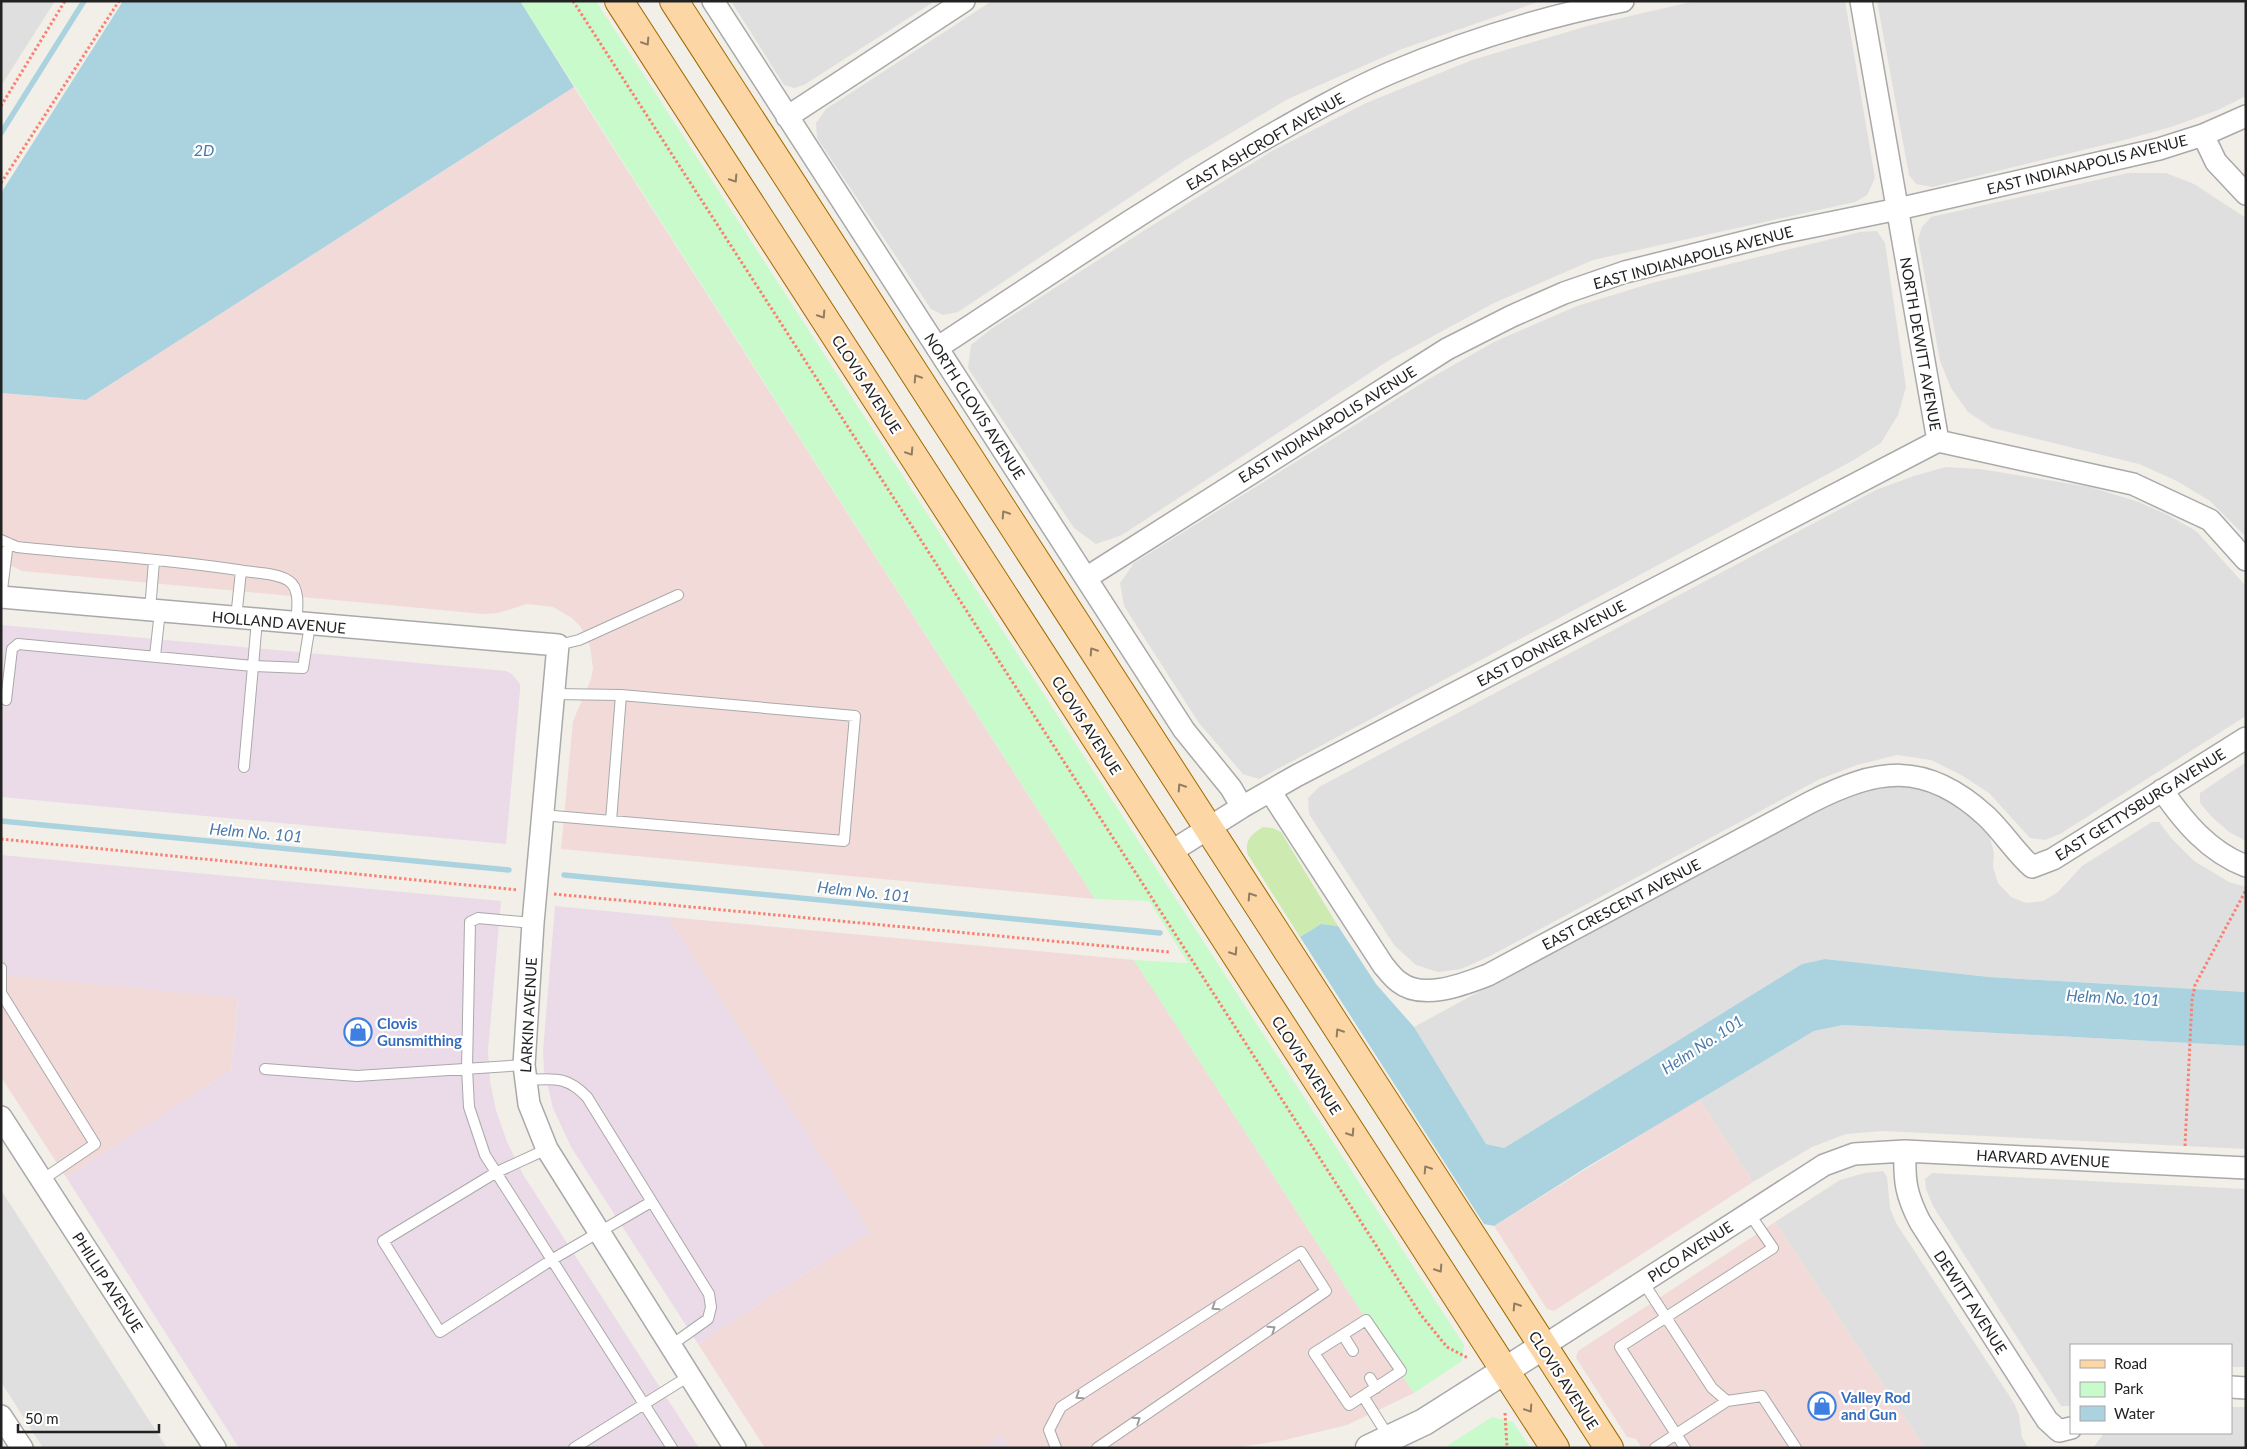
<svg xmlns="http://www.w3.org/2000/svg" width="2247" height="1449" viewBox="0 0 2247 1449" font-family="Lato,sans-serif">
<rect width="100%" height="100%" fill="#f2efe9"/>
<path fill="#e0dfdf" d="M1,1H55L1,86Z
M731,1H935L804,85L794,88L784,85Z
M992,1H1541L1402,49L1288,99L1184,161L958,312L943,315L931,309L817,138L816,123L826,109Z
M1695,1H1845L1875,178L1867,195L1855,202L1593,260L1494,303L1391,359L1122,535L1096,544L1074,528L968,368L971,345L991,329L1148,228L1272,151L1366,103L1472,60L1591,25Z
M1877,1H2246V96L2218,110L2171,127L2128,139L1932,187L1916,184L1909,175Z
M2128,173H2166L2194,184L2246,218V537L2210,501L2177,481L2139,464L1992,428L1968,412L1951,388L1940,361L1918,239L1922,227L1931,217Z
M1877,231L1885,243L1906,387L1898,415L1881,443L1852,461L1259,779L1243,774L1199,723L1124,606L1120,583L1134,563L1427,380L1494,342L1577,306L1652,283L1860,232Z
M1946,467L1980,469L2090,487L2136,501L2166,514L2196,531L2246,586V716L2060,834L2045,840L2030,838L1989,793L1963,776L1931,760L1897,755L1857,765L1820,779L1490,956L1461,969L1438,972L1416,965L1394,945L1309,814L1308,798L1319,787L1876,490L1914,476Z
M2246,762V841L2229,832L2212,817L2200,803V793Z
M1895,785L1919,786L1947,798L1973,816L1990,838L1994,853L1993,867L1998,883L2011,897L2026,903L2043,901L2058,892L2082,866L2152,822H2159L2172,839L2194,861L2229,882L2246,887V992L1989,977L1825,959L1802,964L1504,1148L1486,1144L1414,1027L1793,821L1852,794Z
M1843,1025L2246,1046V1149L1883,1131L1846,1134L1812,1147L1753,1182L1699,1099L1814,1031Z
M1883,1171L1887,1177L1890,1208L1896,1223L2014,1403L2019,1415L2022,1437L2028,1448H1925L1775,1222L1840,1180L1865,1173Z
M1932,1173L2246,1189V1367H2231V1345H2071V1406H2061L1933,1206L1926,1189L1925,1179Z
M1,1190L167,1448H43L1,1382Z
M2231,1407H2246V1448H2093L2104,1433H2231Z"/>
<path fill="#f2dad9" d="M574,87L1095,899L561,849L573,721L591,679L593,668L590,646L580,626L572,618L553,607L527,604L498,613L484,614L22,571L1,561V393L86,400Z
M668,917L1134,960L1414,1393L1347,1425L1285,1440L1234,1448H1009L1001,1435L982,1448H765L698,1344L870,1232Z
M1,975L238,997L231,1070L66,1177L1,1077Z
M1699,1099L1753,1182L1554,1311L1547,1309L1494,1226Z
M1775,1222L1925,1448H1642L1636,1439L1627,1437L1576,1358L1578,1351Z"/>
<path fill="#ebdbe8" d="M1,625L506,671L512,674L520,684V690L506,844L1,797Z
M1,855L501,901L488,1051L490,1081L496,1110L507,1142L524,1176L699,1448H239L66,1177L231,1070L238,998L1,975Z
M555,906L668,917L870,1232L698,1344L571,1147L553,1108L544,1070L543,1051Z
M1001,1435L1009,1448H982Z"/>
<path fill="#cdebb0" d="M1263,827L1273,828L1281,832L1338,926L1321,924L1300,937L1248,855C1244,840 1251,835 1263,827Z"/>
<path fill="#c8facc" d="M520,1H596L1464,1345L1462,1361L1414,1393L1134,960L1188,963L1149,901L1095,899Z
M1492,1417L1513,1422L1530,1448H1448L1447,1446Z"/>
<path fill="#aad3df" d="M123,1H520L574,87L86,400L1,393V193Z
M1321,924L1338,926L1376,984L1414,1027L1486,1144L1504,1148L1802,964L1825,959L1989,977L2246,992V1046L1843,1025L1814,1031L1587,1167L1494,1226L1484,1224L1300,937Z"/>
<g fill="none" stroke-linecap="round" stroke-linejoin="round">
<path stroke="#aad3df" stroke-width="5.5" d="M1,133L84,1
M1,821L509,870
M564,875L1160,933"/>
<g stroke="#a9a9a9" stroke-width="12">
<path id="service" d="M1,540L17,547C93,555 169,559 244,571C257,573 278,573 289,581C301,589 297,611 296,624
M1,597L8,543
M150,610L154,561
M236,618L241,571
M558,645L579,640L678,595
M155,656L160,611
M6,700L12,649L18,644L253,666L257,620
M244,767L253,666L303,668L310,625
M542,815L844,841L855,716L621,695L554,694
M611,821L621,695
M533,923L478,918L470,922L467,1068L469,1107L485,1155L672,1448
M1,968V993L95,1144L42,1180
M265,1069L357,1076L524,1065
M525,1080C553,1079 566,1075 587,1097L709,1294L711,1307L708,1319L670,1346
M547,1149L495,1173L383,1241L440,1332L553,1259L651,1202
M1643,1282L1712,1388L1727,1401L1762,1396L1796,1448
M1343,1335L1353,1351
M1370,1378L1376,1388
M1363,1396L1401,1371L1366,1320L1314,1353L1349,1405L1363,1396L1390,1439
M574,1448L689,1376
M1056,1448L1049,1430L1061,1407L1301,1252L1326,1291L1097,1448
M1655,1448L1727,1401
M1685,1448L1620,1347L1773,1248L1749,1213"/>
</g>
<g stroke="#a9a9a9" stroke-width="24">
<path id="minor" d="M713,1L1184,730L1231,788L1242,807
M1861,1L1938,441L2133,484L2210,520L2246,560
M787,117L964,1
M2203,135L2216,162L2246,194
M937,348C1044,278 1149,206 1259,142C1301,118 1344,93 1390,73C1465,41 1543,17 1623,1
M1086,578L1447,349L1512,316L1564,293L1625,272L1776,234L1898,209L2159,149L2203,135L2246,116
M1,597L558,645L533,923L524,1065L529,1104L547,1149L735,1448
M2162,790C2184,822 2209,852 2246,866
M1270,791L1383,965C1388,971 1393,978 1399,982C1423,1001 1464,984 1488,975L1809,803C1877,768 1925,760 1986,816C2003,832 2015,852 2032,867L2053,859L2246,738
M1169,853L1242,807L1296,776L1938,441
M1,1117L215,1448
M1905,1151C1904,1181 1906,1195 1920,1222L2047,1420L2059,1431L2071,1428
M1542,1347L1824,1165L1854,1154L1905,1151L2246,1168
M2231,1387L2246,1388
M1,1416L22,1448"/>
</g>
<g stroke="#a9a9a9" stroke-width="29">
<path id="tertiary" d="M1369,1448L1424,1422L1542,1347"/>
</g>
<g stroke="#a06b00" stroke-width="30">
<path id="primary" d="M619,1L1555,1448
M674,1L1609,1448"/>
</g>
<path stroke="#fa8072" stroke-width="3" stroke-dasharray="2.5 2.5" stroke-linecap="butt" d="M573,1L1421,1315L1447,1347L1468,1358
M1,106L65,1
M1,183L119,1
M1,839L518,890
M554,894L1169,952
M2185,1146L2192,1000L2195,985L2246,890
M1505,1413L1507,1448"/>
<use href="#service" stroke="#fff" stroke-width="10"/>
<use href="#minor" stroke="#fff" stroke-width="21"/>
<use href="#tertiary" stroke="#fff" stroke-width="26"/>
<use href="#primary" stroke="#fcd6a4" stroke-width="28"/>
</g>
<defs><path id="oneway-chevron" d="M-2-3.5L2.5 0L-2 3.5" fill="none" stroke-width="1.6" stroke-linecap="round" stroke-linejoin="round" transform="scale(1.25)"/></defs>
<g stroke="#8f7c63">
<use href="#oneway-chevron" transform="translate(646 42) rotate(57)"/>
<use href="#oneway-chevron" transform="translate(734 179) rotate(57)"/>
<use href="#oneway-chevron" transform="translate(822 315) rotate(57)"/>
<use href="#oneway-chevron" transform="translate(917 378) rotate(-123)"/>
<use href="#oneway-chevron" transform="translate(910 452) rotate(57)"/>
<use href="#oneway-chevron" transform="translate(1005 514) rotate(-123)"/>
<use href="#oneway-chevron" transform="translate(1093 651) rotate(-123)"/>
<use href="#oneway-chevron" transform="translate(1181 787) rotate(-123)"/>
<use href="#oneway-chevron" transform="translate(1251 896) rotate(-123)"/>
<use href="#oneway-chevron" transform="translate(1234 952) rotate(57)"/>
<use href="#oneway-chevron" transform="translate(1339 1032) rotate(-123)"/>
<use href="#oneway-chevron" transform="translate(1351 1133) rotate(57)"/>
<use href="#oneway-chevron" transform="translate(1427 1169) rotate(-123)"/>
<use href="#oneway-chevron" transform="translate(1439 1269) rotate(57)"/>
<use href="#oneway-chevron" transform="translate(1516 1306) rotate(-123)"/>
<use href="#oneway-chevron" transform="translate(1529 1409) rotate(57)"/>
</g>
<g stroke="#9c9c9c">
<use href="#oneway-chevron" transform="translate(1215 1307) rotate(147)"/>
<use href="#oneway-chevron" transform="translate(1272 1329) rotate(-34)"/>
<use href="#oneway-chevron" transform="translate(1079 1396) rotate(147)"/>
<use href="#oneway-chevron" transform="translate(1137 1420) rotate(-34)"/>
</g>
<defs>
<g id="shop-ring" transform="scale(1.4375)"><circle r="9.5" fill="#fff" stroke="#3f7fe0" stroke-width="1.5"/><path d="M-5-2.5h2.3a2.7 3.5 0 0 1 5.4 0H5L5.5 6h-11ZM-1.5-2.5h3a1.5 2.3 0 0 0-3 0Z" fill="#3f7fe0"/></g>
</defs>
<g fill-rule="evenodd">
<use href="#shop-ring" x="358" y="1032"/>
<use href="#shop-ring" x="1822" y="1406"/>
</g>
<g text-anchor="middle" dominant-baseline="central" stroke-width="4.5" stroke-linejoin="round" paint-order="stroke">
<g font-size="15" fill="#222" stroke="#fff">
<text transform="translate(1265 141) rotate(-30)">EAST ASHCROFT AVENUE</text>
<text transform="translate(2087 164) rotate(-14)">EAST INDIANAPOLIS AVENUE</text>
<text transform="translate(1693 257) rotate(-15)">EAST INDIANAPOLIS AVENUE</text>
<text transform="translate(1921 344) rotate(80)">NORTH DEWITT AVENUE</text>
<text transform="translate(867 384) rotate(57)">CLOVIS AVENUE</text>
<text transform="translate(975 406) rotate(57)">NORTH CLOVIS AVENUE</text>
<text transform="translate(1327 424) rotate(-32)">EAST INDIANAPOLIS AVENUE</text>
<text transform="translate(279 622) rotate(5)">HOLLAND AVENUE</text>
<text transform="translate(1551 643) rotate(-28)">EAST DONNER AVENUE</text>
<text transform="translate(1087 725) rotate(57)">CLOVIS AVENUE</text>
<text transform="translate(2140 804) rotate(-32)">EAST GETTYSBURG AVENUE</text>
<text transform="translate(1621 904) rotate(-28)">EAST CRESCENT AVENUE</text>
<text transform="translate(528 1015) rotate(-87)">LARKIN AVENUE</text>
<text transform="translate(1307 1065) rotate(57)">CLOVIS AVENUE</text>
<text transform="translate(2043 1158) rotate(3)">HARVARD AVENUE</text>
<text transform="translate(1690 1251) rotate(-33)">PICO AVENUE</text>
<text transform="translate(108 1282) rotate(57)">PHILLIP AVENUE</text>
<text transform="translate(1971 1302) rotate(57)">DEWITT AVENUE</text>
<text transform="translate(1564 1380) rotate(57)">CLOVIS AVENUE</text>
</g>
<g font-size="15" font-weight="bold" fill="#366cbe" stroke="#fff" text-anchor="start">
<text x="377" y="1023">Clovis<tspan x="377" dy="17">Gunsmithing</tspan></text>
<text x="1841" y="1397">Valley Rod<tspan x="1841" dy="17">and Gun</tspan></text>
</g>
<g font-size="16" font-style="italic" fill="#4a7aab" stroke="#fff">
<text x="204" y="149">2D</text>
<text transform="translate(256 832) rotate(5)">Helm No. 101</text>
<text transform="translate(864 891) rotate(6)">Helm No. 101</text>
<text transform="translate(2113 997) rotate(3)">Helm No. 101</text>
<text transform="translate(1702 1044) rotate(-33)">Helm No. 101</text>
</g>
</g>
<rect width="2247" height="1449" fill="none" stroke="#222222" stroke-width="5"/>
<rect x="2070" y="1344" width="162" height="90" fill="#ffffff" stroke="#a7a7a7"/>
<rect x="2080" y="1360" width="25" height="8" fill="#fcd6a4" stroke="#a7a7a7"/>
<text x="2114" y="1369" font-size="15" fill="#222222">Road</text>
<rect x="2080" y="1382" width="25" height="15" fill="#c8facc" stroke="#a7a7a7"/>
<text x="2114" y="1394" font-size="15" fill="#222222">Park</text>
<rect x="2080" y="1406" width="25" height="15" fill="#aad3df" stroke="#a7a7a7"/>
<text x="2114" y="1419" font-size="15" fill="#222222">Water</text>
<path d="M18 1424v8h141v-8" fill="none" stroke="#222222" stroke-width="2.5"/>
<text x="25" y="1424" font-size="15" fill="#222222" stroke="#ffffff" stroke-width="4" paint-order="stroke">50 m</text>
</svg>
